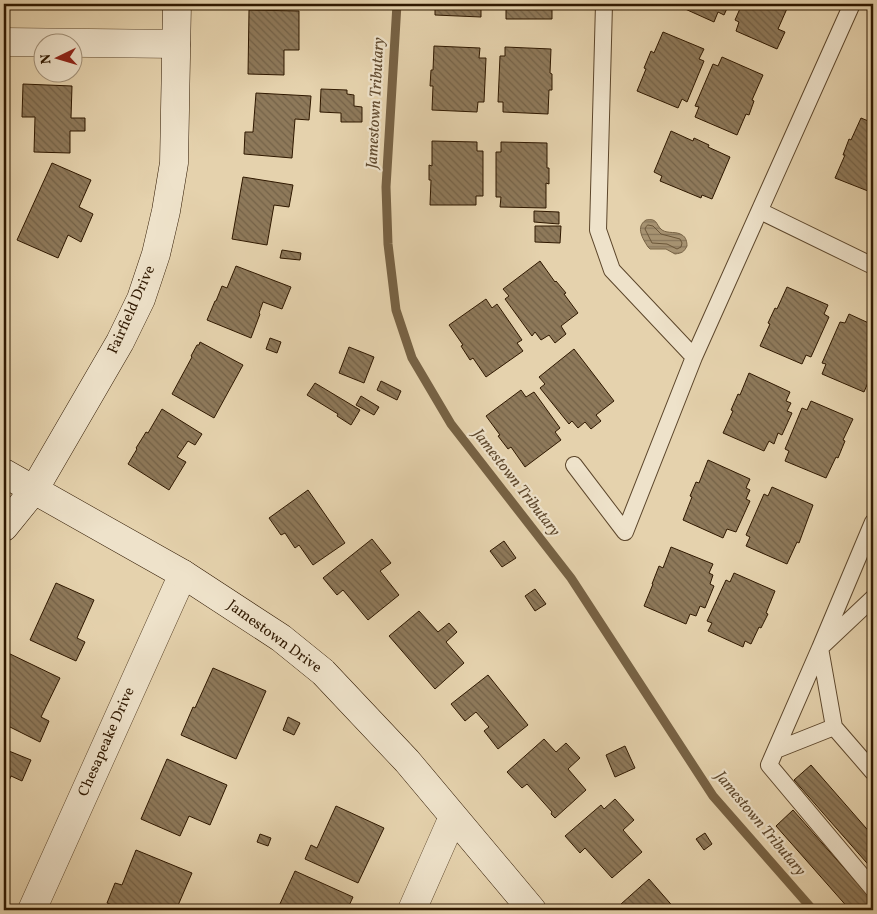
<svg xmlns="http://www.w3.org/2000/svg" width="877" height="914" viewBox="0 0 877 914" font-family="Vollkorn,serif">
<defs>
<pattern id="water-rules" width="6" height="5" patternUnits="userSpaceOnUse" patternTransform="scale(1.25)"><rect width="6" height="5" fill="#a79372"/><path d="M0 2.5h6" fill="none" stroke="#88775b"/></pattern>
<pattern id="building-back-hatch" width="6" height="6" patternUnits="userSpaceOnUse" patternTransform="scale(1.25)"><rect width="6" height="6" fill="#8e795a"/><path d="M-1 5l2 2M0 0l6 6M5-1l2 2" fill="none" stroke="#746248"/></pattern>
</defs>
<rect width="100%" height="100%" fill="#e5d2ad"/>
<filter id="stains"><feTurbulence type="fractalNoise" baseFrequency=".004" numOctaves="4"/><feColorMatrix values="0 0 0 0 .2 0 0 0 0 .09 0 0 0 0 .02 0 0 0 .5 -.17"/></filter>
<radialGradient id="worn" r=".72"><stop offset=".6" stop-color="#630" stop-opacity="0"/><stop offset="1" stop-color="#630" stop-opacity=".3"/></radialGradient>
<path fill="url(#water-rules)" stroke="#776244" d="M646,220C658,218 655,224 662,230C668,234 677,231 682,235C686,237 687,242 687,246C684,252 682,253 675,254L666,249H650L648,247C643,239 635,227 646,220Z"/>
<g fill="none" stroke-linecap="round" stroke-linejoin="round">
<path stroke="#6b5639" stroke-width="1" d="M648,225L653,226L661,234L680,239L682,243L681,247L677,249L667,244L652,243L645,229L646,227Z"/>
<path stroke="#776244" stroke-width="9" d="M397,4L386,187L388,244L396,310L412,358L451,424L571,578L713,796L813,910"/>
</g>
<path fill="url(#building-back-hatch)" stroke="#2f1800" d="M435,4H487V7H481V17L435,15Z
M501,4H552V19H506V8H501Z
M674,4H729L724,15L718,12L714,22Z
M742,4H789L778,29L785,32L777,49L736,31L739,22L735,20Z
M249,10L299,11V50H284V75L248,74Z
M663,32L704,49L699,59L704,61L687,102L682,99L678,108L637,91L646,69L644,68L651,51L654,53Z
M434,46L480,48L479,58H486L484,102H478L477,112L432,110L433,86H430L431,70H433Z
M505,47L551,49L550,73L552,74V90H549L548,114L503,112V102H498L500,56H505Z
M722,57L763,75L752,100L754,101L749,115L746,114L737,135L695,117L699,107L695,106L713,64L718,66Z
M23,84L72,86L71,118H85V131H70V153L34,152L35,117H22Z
M321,89L347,90V94L354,95V106L362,107V122H341V113L320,112Z
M256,93L311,96L309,120L295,119L292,158L244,154L245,132H253Z
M861,118L873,123V193L835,178L845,155H843L849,139L851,140Z
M671,131L693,141L694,138L709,145L708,147L730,157L712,199L702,195L701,198L660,181L662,176L654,172Z
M432,141L477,142V151H483V196H476V205H430L431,180H429V165L432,166Z
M501,142L547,143V168H549V184L546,183V208L500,207L501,197H496V152H501Z
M52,163L91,180L79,207L93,214L81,242L68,235L58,258L17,240Z
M243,177L293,185L289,207L274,205L267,245L232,239Z
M534,211L559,212V224L534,222Z
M535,226H561L560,243L535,242Z
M282,250L301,253L300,260L280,258Z
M540,261L555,282L556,281L566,293L564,294L578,313L561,326L566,334L555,343L549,335L541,340L535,332L532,336L505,299L509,296L503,289Z
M4,264L8,279L4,280Z
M236,266L291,287L282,309L263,302L259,313L260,314L251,338L207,320L215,301H216L222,286L227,288Z
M787,287L828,305L824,314L829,317L811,357L806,355L802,364L760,346L770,324L768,323L775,308L777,309Z
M486,299L492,308L497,304L522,340L517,343L523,351L486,377L473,358L470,360L461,346L463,345L449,325Z
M849,314L873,325V371L864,392L822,374L826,364L822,363L840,322L845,323Z
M270,338L281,342L277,353L266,349Z
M200,342L243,365L214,418L172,394L192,357L191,356L197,345H199Z
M349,347L374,357L364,383L339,373Z
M574,349L614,401L596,415L601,421L591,429L585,422L578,428L572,421L569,424L540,388L545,384L539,377Z
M749,373L790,392L786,401L791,403L787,411L792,413L782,435L778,433L774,444L769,441L764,451L723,433L733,411L731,410L738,394L740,395Z
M381,381L401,391L397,400L377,390Z
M315,383L360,410L351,425L337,416L338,414L307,395Z
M521,390L526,397L534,392L560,428L555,432L561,440L525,467L511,447L508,449L498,436L500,435L486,416Z
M361,396L379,407L374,415L356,405Z
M811,401L853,419L843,440L845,441L838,458L836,457L826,478L785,461L789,451L785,449L802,408L807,410Z
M162,409L202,434L195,445L188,441L177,457L186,462L169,490L128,464L137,449L136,448L143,437L146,432L148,433Z
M708,460L750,479L746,488L750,490L746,499L750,501L736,532L727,529L723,538L683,520L692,497L690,496L696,482L699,483Z
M772,487L813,505L799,543L797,542L787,564L746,546L750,537L746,535L764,494L768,496Z
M308,490L345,543L313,565L299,545L295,548L285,533L281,535L269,518Z
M372,539L391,563L380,571L399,595L368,620L343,590L337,595L323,578Z
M504,541L516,558L502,567L490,551Z
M671,547L713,564L709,573L713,575L710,584L714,586L705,608L700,606L696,616L690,614L686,624L644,606L653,584H652L659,566L663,568Z
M734,573L775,591L766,613L768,614L761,628L759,627L751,644L745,641L743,647L708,631L712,623L707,621L726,580L730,582Z
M56,583L94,600L77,638L85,642L76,661L30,640Z
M535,589L546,604L535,611L525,596Z
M419,611L438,632L449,623L457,632L446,642L464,663L435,689L389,636Z
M6,652L60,678L41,717L49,721L40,742L4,724V658Z
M213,668L266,691L236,759L181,735L193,707L195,708Z
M488,675L528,725L498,749L484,731L489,727L476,712L465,721L451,704Z
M288,717L300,723L294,735L283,730Z
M544,739L556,752L566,743L580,758L568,769L586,790L555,818L551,814L552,812L527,784L522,788L507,772Z
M625,746L635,768L615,777L606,755Z
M4,749L31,760L22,781L11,776L4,792Z
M167,759L227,785L210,825L189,816L180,836L141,819Z
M811,765L873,836V870L794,780Z
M615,799L634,820L623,830L642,852L612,878L585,848L580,853L565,836L601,805L604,809Z
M336,806L384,828L358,883L305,859L311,845L317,848Z
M793,810L873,901V910H850L776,826Z
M705,833L712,844L704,850L696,839Z
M260,834L271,838L268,846L257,842Z
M136,850L192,873L176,910H124L107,903L115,883L122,885Z
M295,871L353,897L347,910H287L279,906Z
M649,879L676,910H627L621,904Z"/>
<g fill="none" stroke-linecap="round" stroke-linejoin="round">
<g stroke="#5c462b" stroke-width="18">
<path id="lane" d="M604,4L598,230L612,270L694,357L852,4
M760,211L873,266
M574,465L625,532L694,357
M873,522L820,648L834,727L873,772
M873,598L820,648L769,765L873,889
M776,750L834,727"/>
</g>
<g stroke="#5c462b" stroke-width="29">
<path id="street" d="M4,42L176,44
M32,910L183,574
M412,910L453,817"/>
</g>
<g stroke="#2f1800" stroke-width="29">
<path id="secondary" d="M4,473L183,574L281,638L323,672L407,761L532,910
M4,527L34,490L120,342L141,299L156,254L166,211L174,163L177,4"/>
</g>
<use href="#lane" stroke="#eee2ca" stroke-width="16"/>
<use href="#street" stroke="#eee2ca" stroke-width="28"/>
<use href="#secondary" stroke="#eee2ca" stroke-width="28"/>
</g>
<g text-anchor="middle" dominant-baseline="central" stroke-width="4.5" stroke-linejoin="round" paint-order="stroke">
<g font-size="15" fill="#2f1800" stroke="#eee2ca">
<text transform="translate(132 310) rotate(-66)">Fairfield Drive</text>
<text transform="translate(274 637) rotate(36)">Jamestown Drive</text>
<text transform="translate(107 742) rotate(-66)">Chesapeake Drive</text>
</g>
<g font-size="16" font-style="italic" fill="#5f492e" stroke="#eee2ca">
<text transform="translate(376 103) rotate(-87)">Jamestown Tributary</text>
<text transform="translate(516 483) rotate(52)">Jamestown Tributary</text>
<text transform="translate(760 824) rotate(50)">Jamestown Tributary</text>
</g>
</g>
<rect width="877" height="914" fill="none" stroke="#e5d2ad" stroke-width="20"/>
<rect x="5" y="5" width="867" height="904" fill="none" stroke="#2f1800" stroke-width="2.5"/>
<rect x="10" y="10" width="857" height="894" fill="none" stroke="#2f1800"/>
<g transform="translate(58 58) rotate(265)"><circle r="24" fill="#eee2ca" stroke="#a29179"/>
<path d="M0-4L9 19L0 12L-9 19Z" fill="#8f2418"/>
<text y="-8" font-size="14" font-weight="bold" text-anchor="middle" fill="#2f1800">N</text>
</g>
<rect width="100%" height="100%" filter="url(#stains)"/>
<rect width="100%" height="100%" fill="url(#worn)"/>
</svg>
